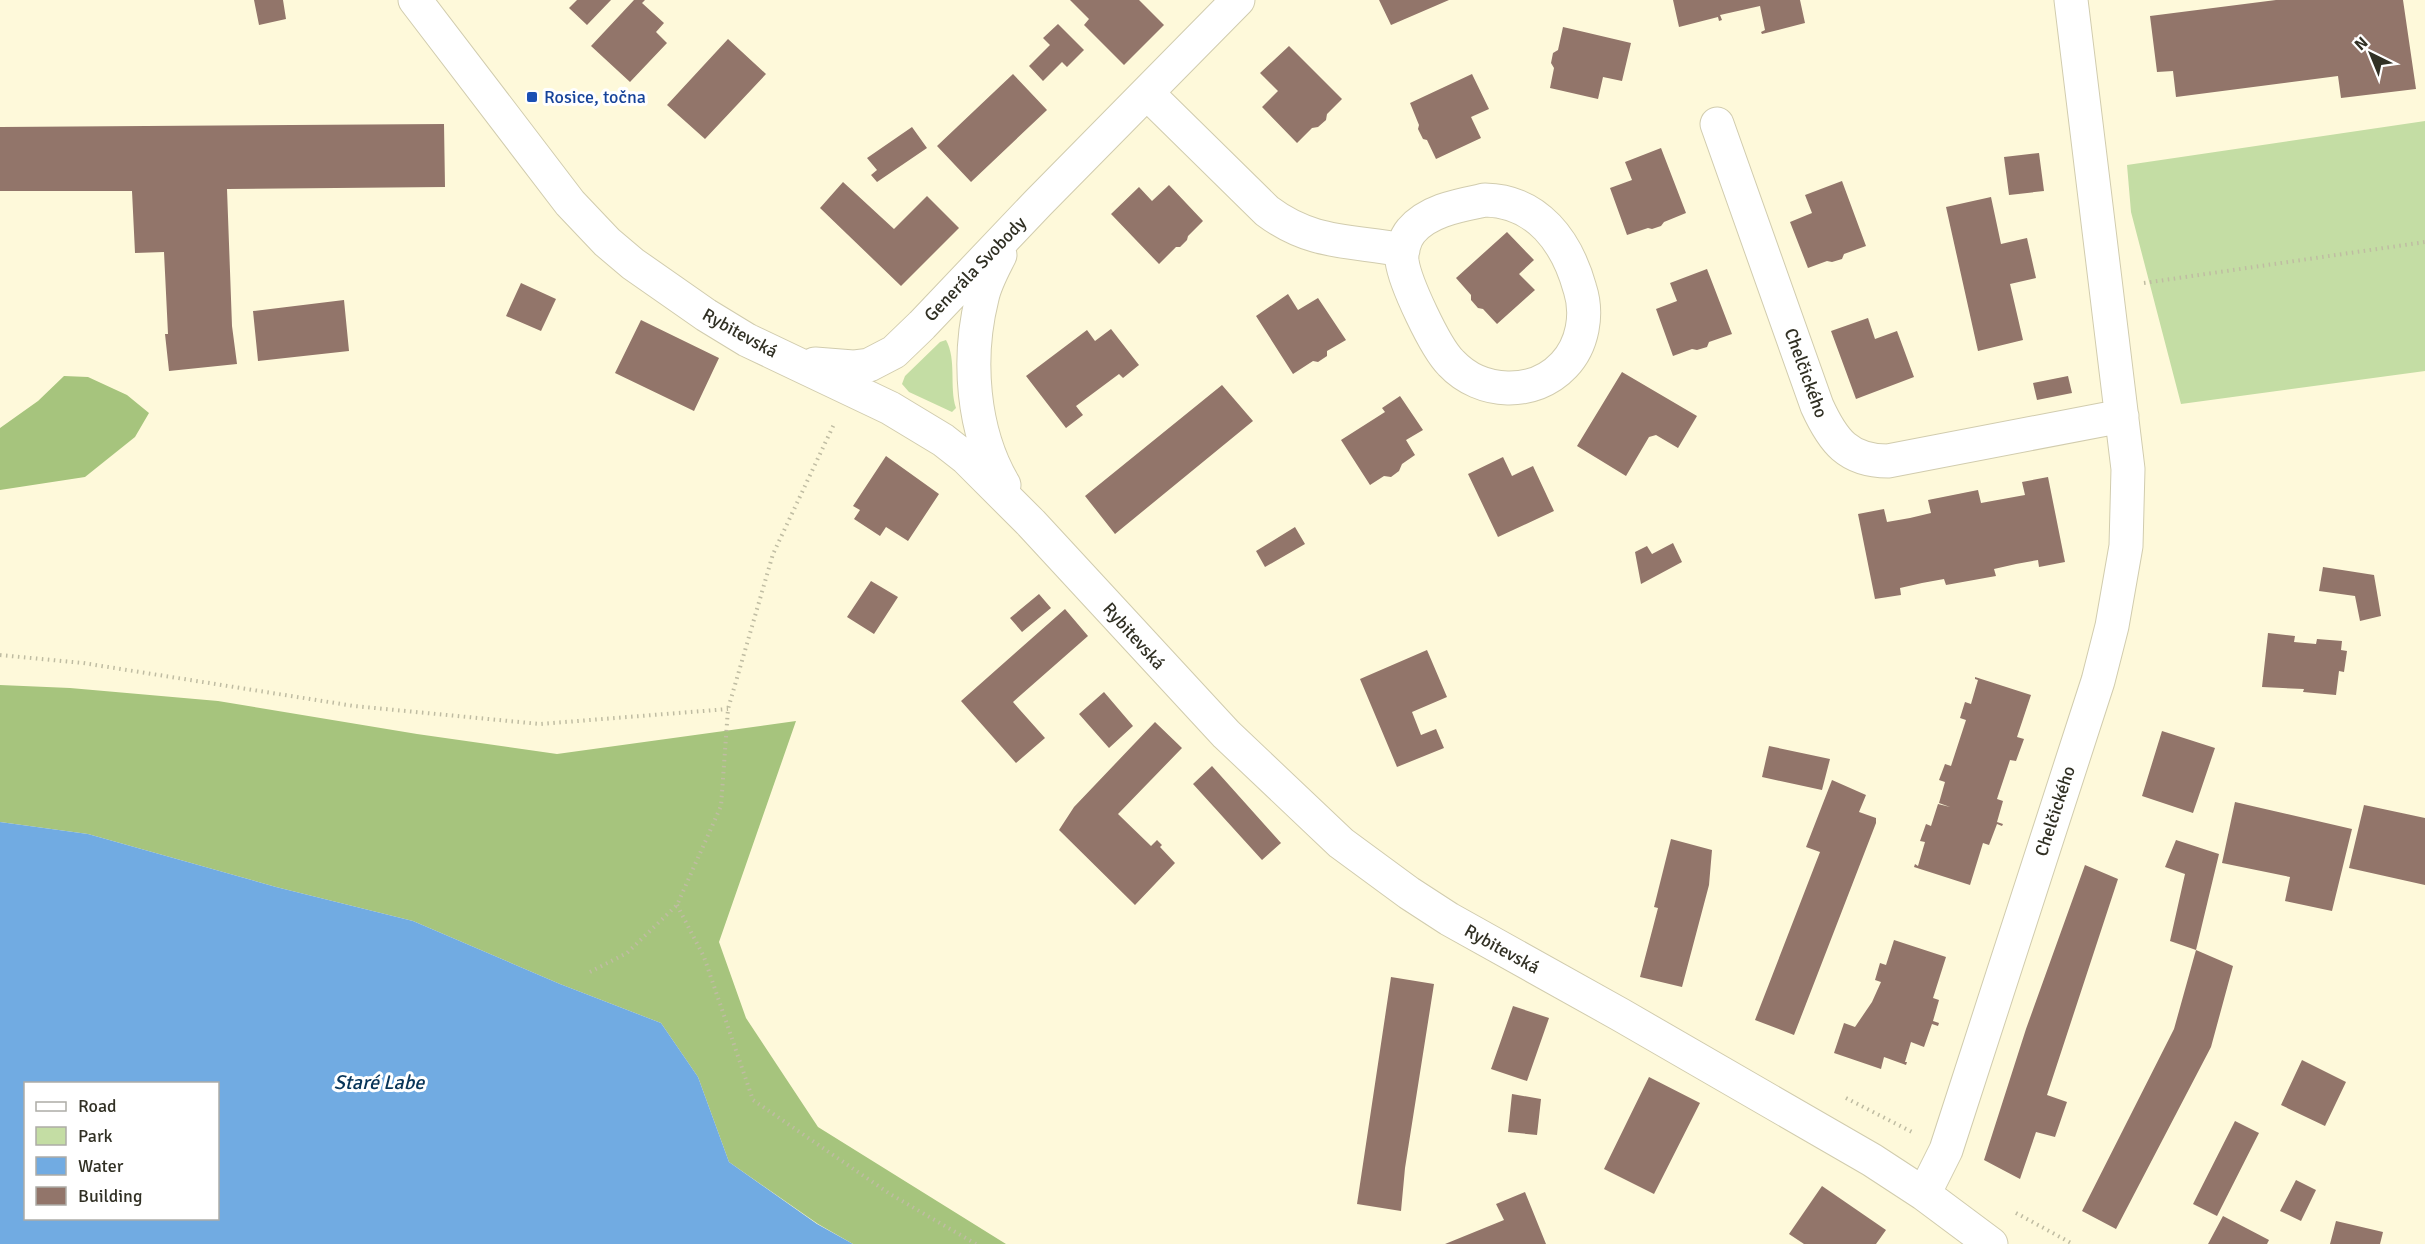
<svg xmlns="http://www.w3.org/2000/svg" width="2425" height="1244" viewBox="0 0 2425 1244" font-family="Signika,sans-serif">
<rect width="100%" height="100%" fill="#fef9da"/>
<path fill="#c4dda4" d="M2425,121V371L2181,404L2131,212L2127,165Z
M946,340C957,360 949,387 956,408L952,412L909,392L902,384L905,376L940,342Z"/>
<path fill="#a6c47d" d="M64,376L88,377L127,395L149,413L135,437L85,477L0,490V428L38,401Z
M0,685L70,688L218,701L417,734L557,754L796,721L719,942L746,1018L818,1127L1006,1244H853L818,1224L729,1162L698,1077L661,1023L560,984L413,921L276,887L88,834L0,822Z"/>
<path fill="#71abe2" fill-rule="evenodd" d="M0,822L88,834L276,887L413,921L560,984L661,1023L698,1077L729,1162L817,1224L853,1244H0ZM26,1084H218V1218H26Z"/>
<path fill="#92756a" d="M254,0H283L286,19L259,25Z
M577,0H611L587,25L569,8Z
M634,0H645L642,3L664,23L656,32L667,43L630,82L591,46Z
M1070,0H1139L1164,25L1124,65L1084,25L1089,19Z
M1379,0H1449L1391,25Z
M1673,0H1800L1805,23L1762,34L1761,32L1765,30L1760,6L1720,15L1722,20L1719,21L1718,17L1679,27Z
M2276,0H2403L2416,89L2341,98L2338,76L2176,97L2173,71L2157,72L2150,16Z
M1058,24L1084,50L1067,67L1062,62L1043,81L1029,66L1050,45L1043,38Z
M1563,27L1631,43L1622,81L1603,77L1598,99L1550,88L1554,68L1551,63L1553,53L1558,50Z
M728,39L766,74L705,139L667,105Z
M1289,46L1342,99L1327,114L1326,120L1318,127L1312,128L1297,143L1262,107L1278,91L1260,73Z
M1013,74L1047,110L971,182L937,146Z
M1472,74L1489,109L1471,117L1481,138L1436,159L1427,140L1423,139L1418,129L1419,125L1410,103Z
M444,124L445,187L227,189L232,326L237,364L169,371L165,334H168L164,252L135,253L132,191H0V127Z
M912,127L927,148L877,182L871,175L877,170L867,158Z
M1661,148L1686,213L1664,222L1661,226L1652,229L1648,228L1627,235L1610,188L1632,180L1625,162Z
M2039,153L2044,191L2009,195L2004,157Z
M1842,181L1866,246L1844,254L1842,259L1832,262L1827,261L1808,268L1790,222L1812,213L1805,195Z
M843,182L894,229L927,196L959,228L901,286L820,208Z
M1169,185L1203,221L1188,236L1187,240L1180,247H1176L1159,264L1111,214L1139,187L1152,201Z
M1991,197L2001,244L2027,238L2036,278L2010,284L2023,340L1978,351L1946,207Z
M1507,232L1534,260L1519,274L1535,290L1497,324L1483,309L1478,308L1471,300V295L1456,278Z
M1707,269L1732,334L1709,342L1707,347L1697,350L1692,349L1673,356L1656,309L1677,301L1670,283Z
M521,283L556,299L541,331L506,316Z
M1288,294L1298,310L1318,298L1346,340L1327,351V356L1318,362L1313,361L1293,374L1256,316Z
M344,300L349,351L258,361L253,311Z
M1868,318L1875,339L1897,331L1914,377L1856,399L1831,331Z
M641,320L719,358L694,411L615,373Z
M1111,329L1139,365L1123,378L1119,374L1076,406L1083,415L1066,428L1026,376L1087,330L1095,341Z
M1622,372L1697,416L1678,448L1656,435L1649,437L1626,476L1577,446Z
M2068,376L2072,393L2037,400L2033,383Z
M1222,385L1253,421L1115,534L1085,496Z
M1400,396L1423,430L1406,440L1415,455L1402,464L1399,471L1391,477L1384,476L1370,485L1341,440L1385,412L1382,408Z
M886,456L939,494L908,541L886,527L880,536L854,519L860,510L853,506Z
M1503,457L1512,476L1533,466L1554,511L1498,537L1468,474Z
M2048,477L2065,562L2039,567L2038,560L2016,564L1994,569L1996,576L1946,585L1944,579L1922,583L1900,588L1901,595L1875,599L1858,514L1884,509L1887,522L1910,518L1931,513L1928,500L1978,490L1981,503L2025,495L2022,482Z
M1295,527L1305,544L1265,567L1256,551Z
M1673,543L1682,562L1641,584L1635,552L1647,546L1652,554Z
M2323,567L2374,575L2381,616L2360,621L2355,596L2319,591Z
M871,581L898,597L874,634L847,617Z
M1039,594L1051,608L1022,632L1010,618Z
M1065,609L1088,636L1013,702L1045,738L1016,763L961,701Z
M2268,633L2295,636L2294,642L2316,644L2317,639L2342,641L2341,650L2347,651L2344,672L2339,671L2336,695L2303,692L2304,689L2262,687Z
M1427,650L1447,697L1412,712L1421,735L1436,729L1444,748L1397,767L1360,679Z
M1975,677L2031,695L2017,737L2024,739L2016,761L2010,760L1997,799L2003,801L1997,822L2003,824L2002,826L1997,824L1989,845L1983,843L1970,885L1914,867L1915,864L1918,866L1925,842L1920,841L1926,824L1931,826L1938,804L1950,807L1939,803L1945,782L1939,780L1945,764L1951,766L1966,720L1960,718L1965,702L1971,704L1978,680L1975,679Z
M1104,692L1133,726L1109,748L1079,714Z
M1155,722L1182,748L1118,814L1151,846L1157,840L1162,845L1160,847L1175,863L1135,905L1059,830L1074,807Z
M2162,731L2215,748L2193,813L2142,796Z
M1769,746L1830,759L1822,790L1762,777Z
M1212,766L1281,843L1262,860L1193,784Z
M1832,780L1866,795L1859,812L1876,818V823L1794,1035L1755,1020L1820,852L1806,847Z
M2235,802L2352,829L2332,911L2285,901L2290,877L2222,863Z
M2364,805L2425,818V885L2349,868Z
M1671,839L1712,850L1709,885L1682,987L1640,977L1658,908L1654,907Z
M2176,840L2219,854L2196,950L2170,941L2185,874L2165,867Z
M2085,865L2118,879L2047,1095L2067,1102L2055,1137L2036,1132L2020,1179L1984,1160L2026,1029Z
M1894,940L1946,957L1933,998L1939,1000L1933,1021L1939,1023L1938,1026L1932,1024L1924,1047L1911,1042L1905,1062H1907L1906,1065L1884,1057L1881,1069L1834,1053L1844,1023L1855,1027L1872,1002L1881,982L1875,980L1880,963L1886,965Z
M2196,950L2233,966L2211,1047L2116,1229L2082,1211L2174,1029Z
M1391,977L1434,984L1405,1168L1401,1211L1357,1204Z
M1513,1006L1549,1018L1527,1081L1491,1069Z
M2302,1060L2346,1082L2325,1126L2281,1105Z
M1649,1077L1700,1103L1654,1194L1604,1169Z
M1512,1094L1541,1099L1537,1135L1508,1132Z
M2235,1121L2259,1133L2217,1216L2193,1204Z
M2296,1180L2316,1190L2301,1221L2280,1211Z
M1822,1186L1886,1230L1876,1244H1804L1789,1234Z
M1525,1192L1546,1244H1445L1504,1220L1496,1204Z
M2223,1216L2269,1240L2267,1244H2208Z
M2336,1221L2383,1232L2380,1244H2330Z"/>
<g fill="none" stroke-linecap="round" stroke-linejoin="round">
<g stroke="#d1ccae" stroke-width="35">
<path id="minor" d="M415,0L570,203L607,242L633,264L706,315L747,340L890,408L943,440L966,458L1031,523L1226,734L1341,843L1409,893L1449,919L1621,1015L1872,1160L1924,1194L1991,1244
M1147,93L1267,211C1312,245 1351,240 1403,250
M1717,124L1817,406C1833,441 1848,461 1888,461L2122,416
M1485,200C1538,201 1567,242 1580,289C1588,314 1583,345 1564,365C1534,397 1481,395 1451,363C1435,347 1405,283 1402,261C1401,252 1405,238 1411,231C1428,210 1461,205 1485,200Z
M1000,255C993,269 985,283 982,298C967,358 972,431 1004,485
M815,364L853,367L869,365L894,352L922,325L1038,203L1238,0
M1924,1194L1946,1150L2098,681L2112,626L2126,546L2128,469L2071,0"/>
</g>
<path stroke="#bfbca2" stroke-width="4" stroke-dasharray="1.5 4.5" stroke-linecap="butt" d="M2144,283L2425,242
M0,655L83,663L354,706L540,724L728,709
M677,905L704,957L753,1100L890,1194L976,1244
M590,972L627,953L677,905L721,806L728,709L773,554L835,422
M1846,1098L1914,1133
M2016,1213L2073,1244"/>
<use href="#minor" stroke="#fff" stroke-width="33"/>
</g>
<rect fill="#1a4fb4" stroke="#fff" stroke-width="2" x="526" y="91" width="12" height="12" rx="3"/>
<g text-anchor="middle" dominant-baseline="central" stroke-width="6" stroke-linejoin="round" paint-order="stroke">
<g font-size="18" fill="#164399" stroke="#fff" text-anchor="start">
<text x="544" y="97">Rosice, točna</text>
</g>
<g font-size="18" fill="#313024" stroke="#fff">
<text transform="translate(975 269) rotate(-46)">Generála Svobody</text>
<text transform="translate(740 333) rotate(29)">Rybitevská</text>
<text transform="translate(1806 373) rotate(70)">Chelčického</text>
<text transform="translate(1134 636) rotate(48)">Rybitevská</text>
<text transform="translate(2055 811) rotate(-72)">Chelčického</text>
<text transform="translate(1502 949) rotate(29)">Rybitevská</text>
</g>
<g font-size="20" font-style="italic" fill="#073458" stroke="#fff">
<text x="379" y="1082">Staré Labe</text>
</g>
</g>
<rect x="24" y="1082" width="195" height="138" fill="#ffffff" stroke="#adaca7" stroke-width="1.5"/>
<rect x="36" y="1102" width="30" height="9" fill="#ffffff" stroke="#adaca7" stroke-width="1.5"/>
<text x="78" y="1112" font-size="18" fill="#313024">Road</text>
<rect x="36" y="1127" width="30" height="18" fill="#c4dda4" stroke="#adaca7" stroke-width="1.5"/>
<text x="78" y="1142" font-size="18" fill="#313024">Park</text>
<rect x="36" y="1157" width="30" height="18" fill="#71abe2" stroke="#adaca7" stroke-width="1.5"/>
<text x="78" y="1172" font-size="18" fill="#313024">Water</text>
<rect x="36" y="1187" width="30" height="18" fill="#92756a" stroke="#adaca7" stroke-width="1.5"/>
<text x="78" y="1202" font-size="18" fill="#313024">Building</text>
<g transform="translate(2371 54) rotate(317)" stroke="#ffffff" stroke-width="4.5" paint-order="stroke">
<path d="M0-4.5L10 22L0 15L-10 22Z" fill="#313024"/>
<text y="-9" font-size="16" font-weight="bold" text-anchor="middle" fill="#313024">N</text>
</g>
</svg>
